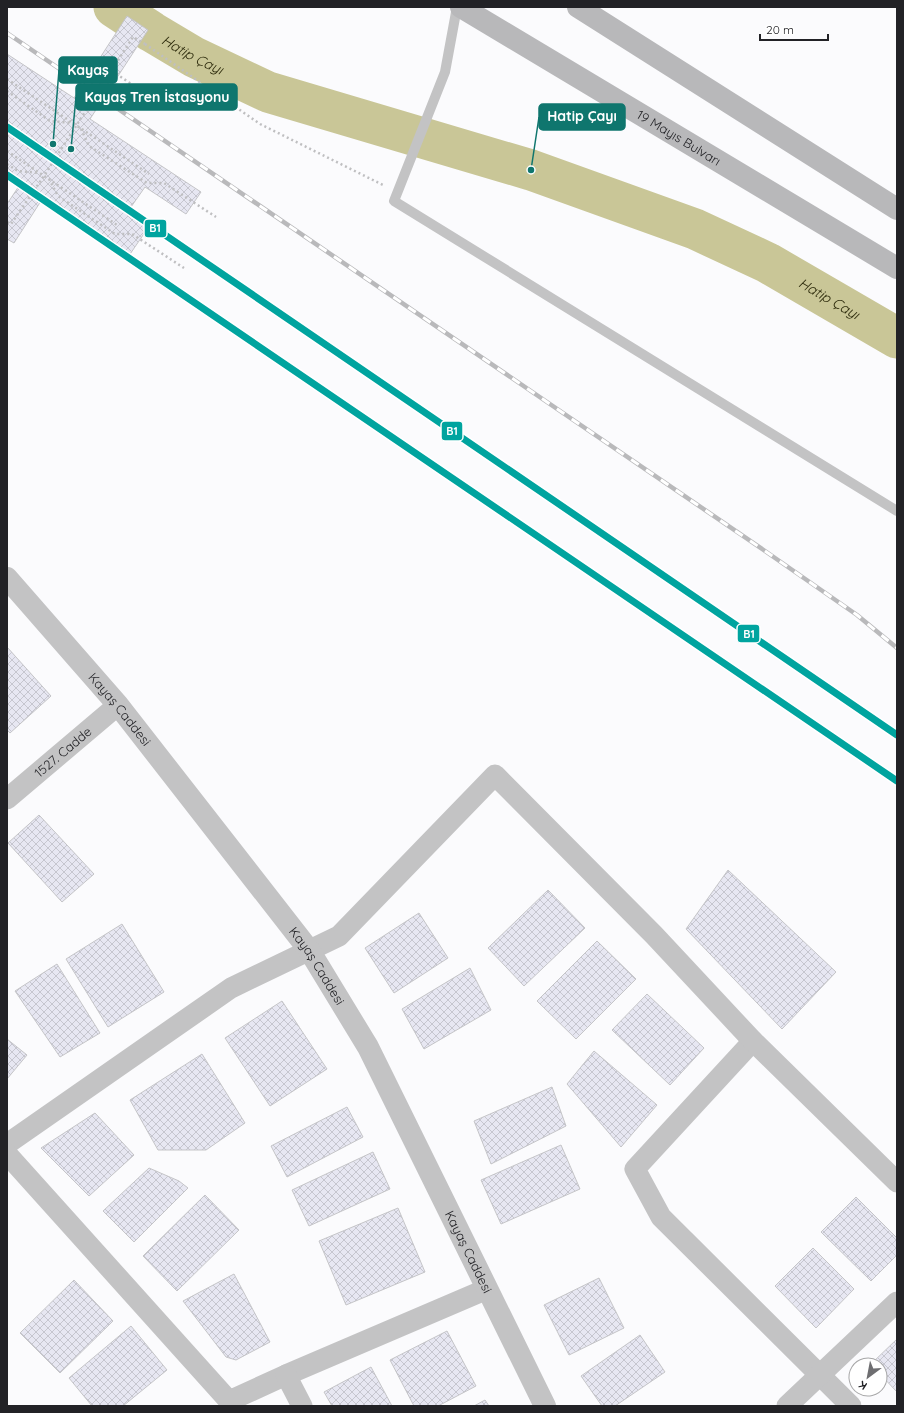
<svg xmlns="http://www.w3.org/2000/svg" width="904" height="1413" viewBox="0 0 904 1413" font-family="Quicksand,sans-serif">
<defs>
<pattern id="building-cross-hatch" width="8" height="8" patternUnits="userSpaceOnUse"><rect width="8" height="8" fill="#e7e7f2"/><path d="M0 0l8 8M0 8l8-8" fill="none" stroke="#c6c6cf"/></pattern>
</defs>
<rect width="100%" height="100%" fill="#fbfbfd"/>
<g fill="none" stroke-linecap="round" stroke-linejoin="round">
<path stroke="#c9c697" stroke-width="41" id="s1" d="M114,7L152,32L194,57L268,92L531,170L695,229L768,263L897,338"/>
</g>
<path fill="url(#building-cross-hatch)" stroke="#c5c5c8" d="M127,16L148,30L90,119L201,192L186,214L145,187L131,207L152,222L126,260L41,201L14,243L7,239V204L19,186L7,178V54L74,98Z
M7,647L51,696L10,733L7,730Z
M39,815L94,874L62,902L8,843Z
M728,870L836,972L782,1029L686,929Z
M548,890L585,928L524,986L488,948Z
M419,913L448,958L394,993L365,948Z
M122,924L164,992L108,1027L66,959Z
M597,941L636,979L576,1039L537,1001Z
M57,964L100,1033L60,1057L15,991Z
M470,968L491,1010L424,1049L402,1009Z
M647,994L704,1048L670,1085L612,1030Z
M282,1001L327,1069L270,1106L225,1038Z
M7,1039L27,1055L7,1079Z
M594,1051L657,1105L621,1147L567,1084Z
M202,1054L245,1123L206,1150H158L130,1100Z
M552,1087L566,1126L491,1164L474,1121Z
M347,1107L363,1137L287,1177L271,1146Z
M95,1113L134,1155L89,1196L41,1148Z
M561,1145L580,1189L501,1224L481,1180Z
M373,1152L390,1189L309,1226L292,1190Z
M149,1168L179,1181L188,1188L134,1242L103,1211Z
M205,1195L239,1230L177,1291L143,1256Z
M856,1197L897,1238V1255L871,1281L821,1232Z
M398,1208L425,1272L346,1305L319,1241Z
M813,1248L854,1289L816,1328L775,1286Z
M234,1274L270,1342L236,1360L226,1357L183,1301Z
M599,1278L624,1328L569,1355L544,1305Z
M74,1280L113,1321L60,1373L20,1333Z
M131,1326L167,1370L123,1406H92L69,1378Z
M447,1331L476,1386L438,1406H414L390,1360Z
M640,1335L665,1372L615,1406H602L581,1376Z
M897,1339V1392L880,1374V1365L871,1364Z
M371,1367L392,1406H332L324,1392Z
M485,1400L489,1406H474Z"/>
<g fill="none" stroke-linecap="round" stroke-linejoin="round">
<path stroke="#bfbfc1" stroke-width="2.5" stroke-dasharray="2 3" stroke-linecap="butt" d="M145,44L260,124L383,185
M112,71L167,108
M7,79L149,174
M7,91L50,121L72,123
M81,129L89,146L147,183H164L216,217
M7,151L117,225
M7,164L18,171L40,173
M49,179L58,196L115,234H132L184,268"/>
<path stroke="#c3c3c4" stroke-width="10" d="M457,7L445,72L394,201L897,511"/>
<g stroke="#c3c3c4" stroke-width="21">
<path id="s2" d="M7,799L118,705"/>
<path d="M753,1041L635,1169L661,1217L851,1406"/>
<path d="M7,1144L231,988L339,936L495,775L654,935L753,1041L897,1182"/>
<path d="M7,1154L229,1401L286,1375L487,1289"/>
<path d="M286,1375L302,1406"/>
<path d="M787,1406L897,1302"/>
</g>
<path stroke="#c3c3c4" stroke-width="22" id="s3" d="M7,578L118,705L309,950L368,1047L545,1406"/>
<g stroke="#b8b8ba" stroke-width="22">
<path id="s4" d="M461,7L897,268"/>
<path d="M578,7L897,209"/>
</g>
<g stroke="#b9b9bb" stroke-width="4.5">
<path id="rail" d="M7,33L765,551L857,615L897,648"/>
</g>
<use href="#rail" stroke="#fff" stroke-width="3" stroke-dasharray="9" stroke-linecap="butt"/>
<path stroke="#bfbfc1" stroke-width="2.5" stroke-dasharray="2 3" stroke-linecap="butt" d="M7,222L11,224L44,176L133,37L145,44"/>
<g stroke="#fff" stroke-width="10">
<path id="rail-1" d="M7,127L897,735
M7,175L897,781"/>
</g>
<use href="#rail-1" stroke="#00a49f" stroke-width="7"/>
</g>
<g text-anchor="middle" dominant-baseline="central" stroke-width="4" stroke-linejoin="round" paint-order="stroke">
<g font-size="13" fill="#222226" stroke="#fff">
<text stroke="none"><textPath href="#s4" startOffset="254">19 Mayıs Bulvarı</textPath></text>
<text stroke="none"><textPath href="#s3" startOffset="173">Kayaş Caddesi</textPath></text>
<text stroke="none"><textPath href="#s2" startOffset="73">1527. Cadde</textPath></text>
<text stroke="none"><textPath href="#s3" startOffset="497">Kayaş Caddesi</textPath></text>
<text stroke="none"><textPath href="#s3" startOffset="821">Kayaş Caddesi</textPath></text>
</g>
<g font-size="14" font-style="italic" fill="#2d2b0c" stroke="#fff">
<text stroke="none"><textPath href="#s1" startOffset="92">Hatip Çayı</textPath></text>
<text stroke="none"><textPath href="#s1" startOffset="776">Hatip Çayı</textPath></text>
</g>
</g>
<path fill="none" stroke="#0f766e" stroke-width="1.5" d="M53 144L59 70M71 149L76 97M531 170L539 117"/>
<g fill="#0f766e" stroke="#fff" stroke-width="1.5">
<circle cx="53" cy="144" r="4"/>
<circle cx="71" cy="149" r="4"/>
<circle cx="531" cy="170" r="4"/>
</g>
<g fill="#0f766e" stroke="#0f766e" stroke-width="1.5">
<rect x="59" y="57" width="58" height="26" rx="4"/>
<rect x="76" y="84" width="161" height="26" rx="4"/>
<rect x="539" y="104" width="86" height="26" rx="4"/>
</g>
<g font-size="14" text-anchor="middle" font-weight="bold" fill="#fff">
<text x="88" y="75">Kayaş</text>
<text x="157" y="102">Kayaş Tren İstasyonu</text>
<text x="582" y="121">Hatip Çayı</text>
</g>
<g stroke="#fff" stroke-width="1.5">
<rect x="144" y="219" width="23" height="19" rx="4" fill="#00a49f"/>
<rect x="441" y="421" width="22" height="20" rx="4" fill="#00a49f"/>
<rect x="737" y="624" width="23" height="19" rx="4" fill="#00a49f"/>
</g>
<g font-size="11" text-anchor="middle" font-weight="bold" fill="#fff">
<text x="155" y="232">B1</text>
<text x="452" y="435">B1</text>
<text x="749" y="638">B1</text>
</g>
<rect width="904" height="1413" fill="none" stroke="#222226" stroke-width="16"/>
<g transform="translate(868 1377) rotate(212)"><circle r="19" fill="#ffffff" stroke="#a7a7a8"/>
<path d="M0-3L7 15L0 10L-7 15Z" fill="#6e6e71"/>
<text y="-6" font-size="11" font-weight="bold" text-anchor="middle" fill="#222226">K</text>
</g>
<path d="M760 34v6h68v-6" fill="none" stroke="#222226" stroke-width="2"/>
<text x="766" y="34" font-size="12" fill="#222226" stroke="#ffffff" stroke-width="3" paint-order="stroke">20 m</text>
</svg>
